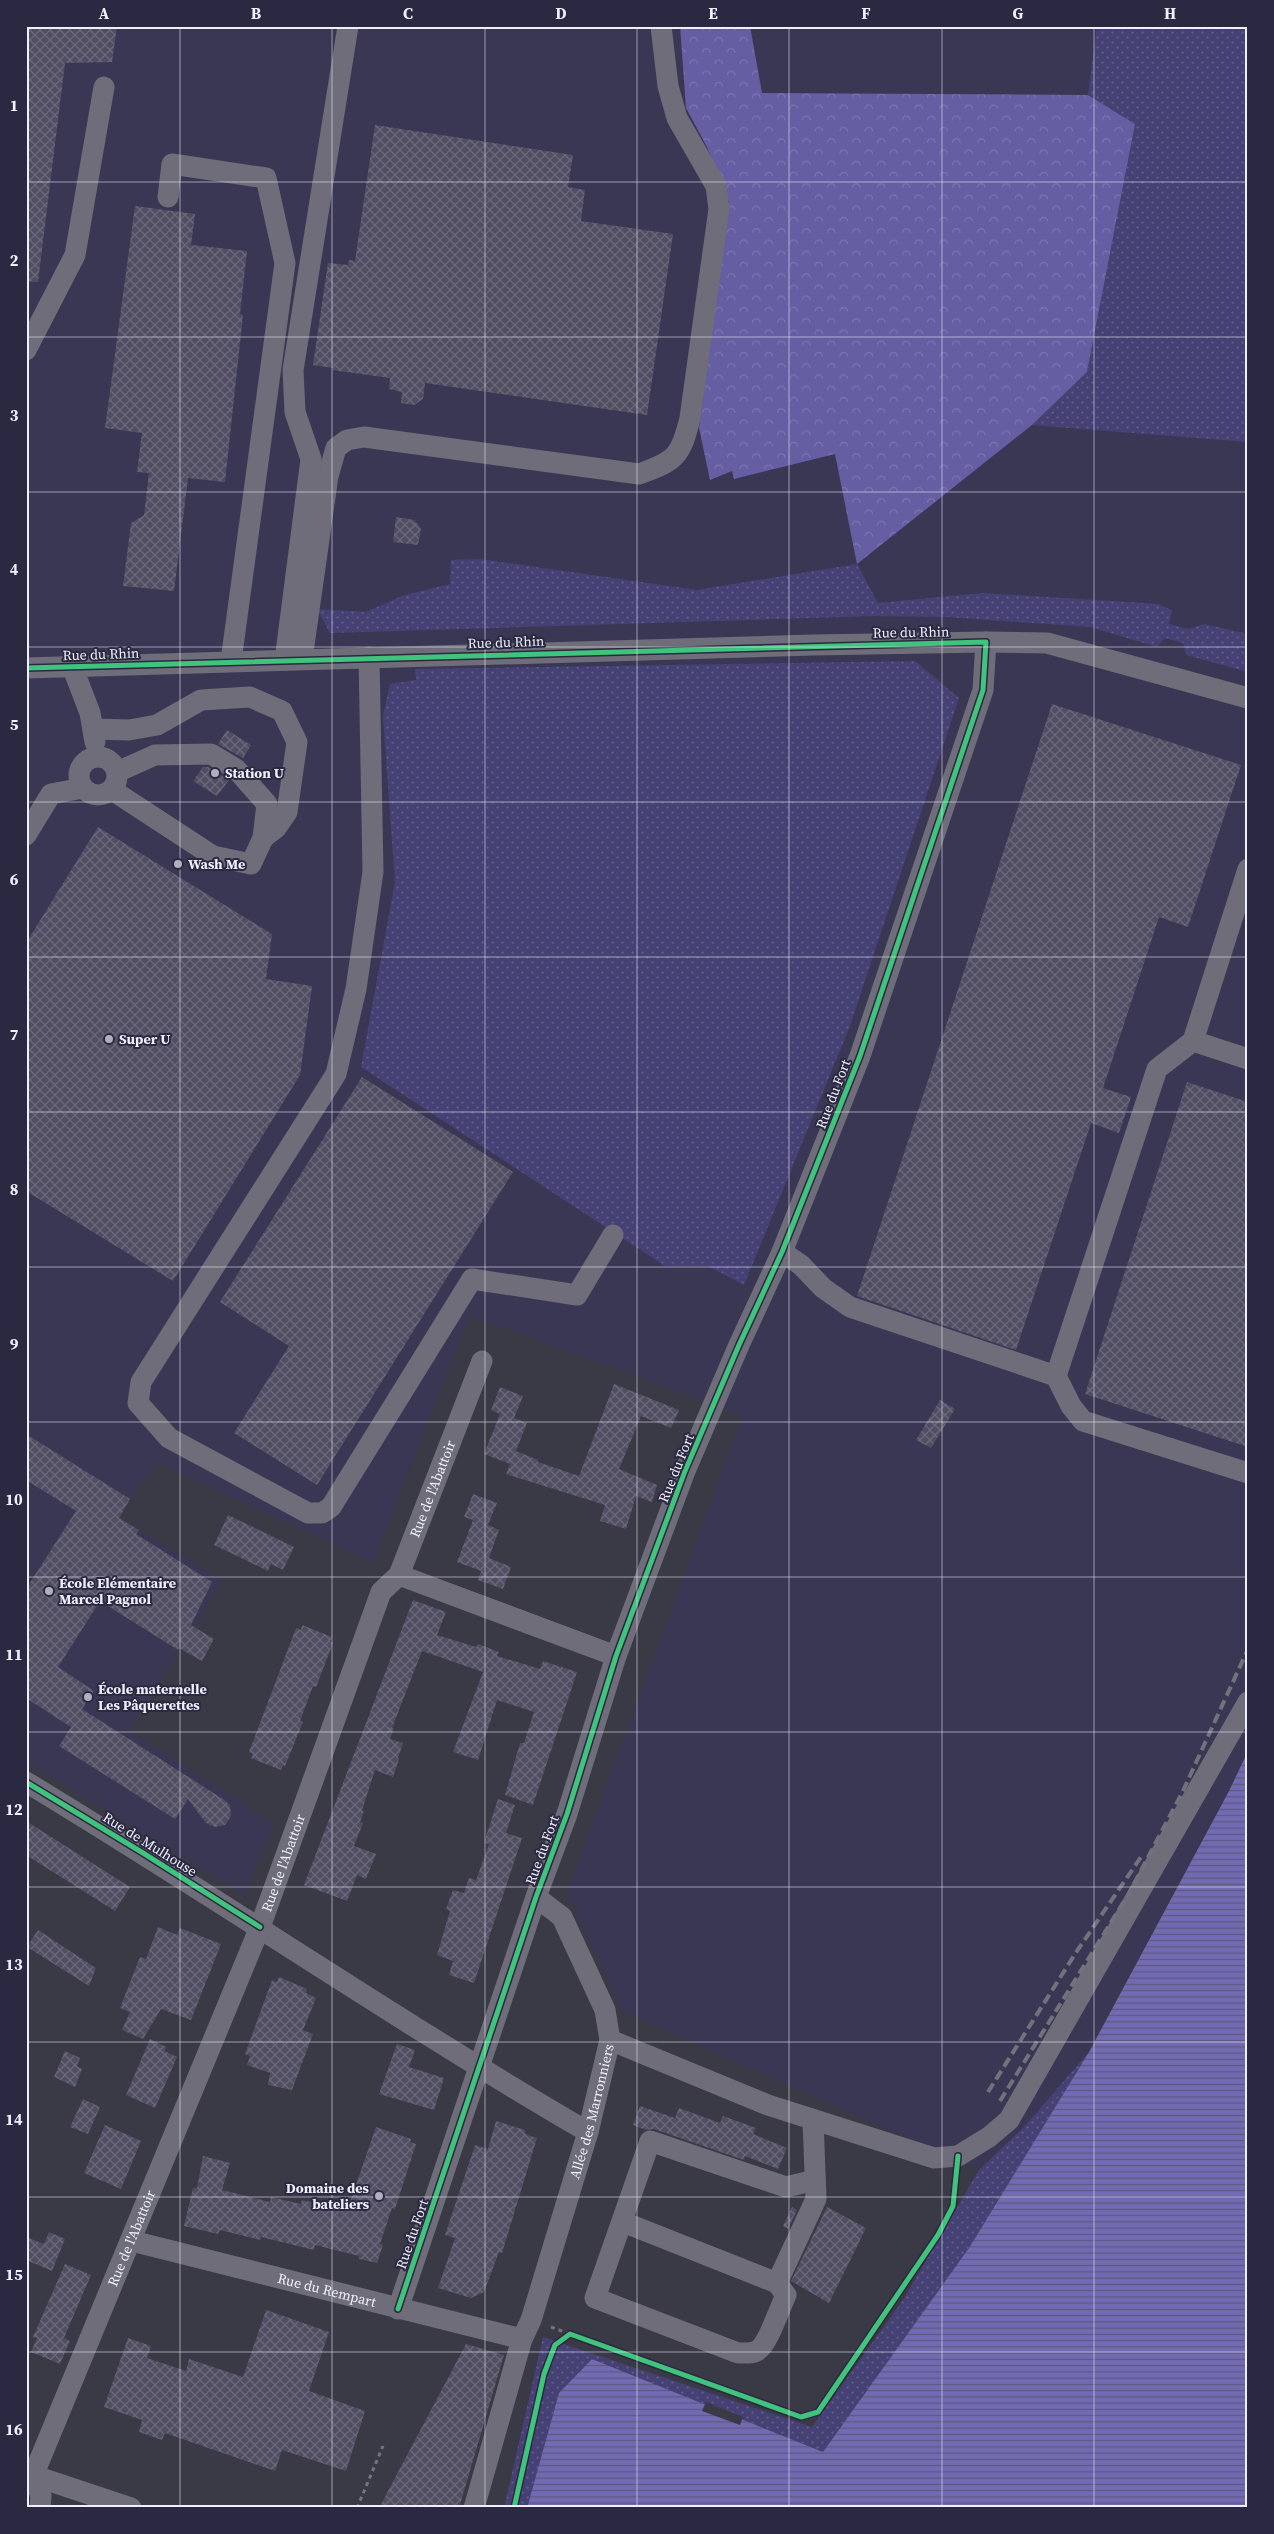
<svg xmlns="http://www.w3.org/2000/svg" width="1274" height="2534" viewBox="0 0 1274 2534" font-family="'Source Serif 4',serif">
<defs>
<pattern id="green-dots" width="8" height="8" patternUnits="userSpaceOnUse" patternTransform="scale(1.25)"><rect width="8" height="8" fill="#464174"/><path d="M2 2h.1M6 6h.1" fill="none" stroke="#615d89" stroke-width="1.8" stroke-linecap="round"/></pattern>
<pattern id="forest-crowns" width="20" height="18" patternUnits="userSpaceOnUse" patternTransform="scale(1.25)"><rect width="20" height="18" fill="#655ea2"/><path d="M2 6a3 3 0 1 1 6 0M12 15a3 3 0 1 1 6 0" fill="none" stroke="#7b75b0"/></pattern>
<pattern id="water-rules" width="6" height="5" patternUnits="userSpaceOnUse" patternTransform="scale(1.25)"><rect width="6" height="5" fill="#726ab2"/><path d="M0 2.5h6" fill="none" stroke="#5d597f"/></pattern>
<pattern id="building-cross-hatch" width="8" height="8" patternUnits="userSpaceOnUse" patternTransform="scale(1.25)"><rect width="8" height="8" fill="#514e63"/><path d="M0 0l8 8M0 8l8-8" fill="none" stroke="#6a687a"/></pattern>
</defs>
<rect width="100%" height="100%" fill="#3a3946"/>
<path fill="#3a3755" d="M26,26H1248V1751L1229,1791L1089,2052L1024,2127L979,2170L623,2011L567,1893L743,1415L469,1315L373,1562L156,1462L119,1518L222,1581L129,1730L274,1824L243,1894L26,1761Z"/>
<path fill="url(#green-dots)" d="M1097,26H1248V442L1032,425L1087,372L1135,124L1088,95Z
M479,559L697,590L857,564L878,603L983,593L1157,604L1172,610L1169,624L1189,629L1204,624L1248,634V672L1186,655L1183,643L1165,638L1157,647L1090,627L946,617L874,616L330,633L317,609L366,612L402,596L450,584L451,560Z
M915,661L959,698L850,1026L744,1285L708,1266H665L361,1067L395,882L383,716L390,684L416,680L415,669Z
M1089,2052L969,2248L823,2452L592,2359L559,2393L527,2508H504L543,2337L812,2427L903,2300L979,2170L1024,2127Z"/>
<path fill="url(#forest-crowns)" d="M680,26H750L762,93L1088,95L1135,124L1087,372L1032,425L857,564L835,454L734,479L732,471L710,480L699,428L729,202L707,147L686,108Z"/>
<path fill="url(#water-rules)" d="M1248,1751V2508H527L559,2393L592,2359L823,2452L969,2248L1089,2052L1229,1791Z"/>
<path fill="#3a3946" d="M706,2402L743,2417L740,2425L702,2411Z"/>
<path fill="url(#building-cross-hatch)" d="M26,26H117L112,62L65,63L38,282L26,281Z
M375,125L573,155L568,187L585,190L581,221L673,234L647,415L425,383L423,399L414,405L401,403L402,392L389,389L390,378L332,370L333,368L313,365L328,263L348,265L349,260L355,261Z
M135,206L195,214L191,245L247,251L240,314L243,315L225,482L188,478L174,591L123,586L131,523L144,515L149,473L137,472L142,433L105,428Z
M396,517L414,520L421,528L418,545L393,542Z
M1052,704L1241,765L1188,927L1159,917L1103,1088L1131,1097L1119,1133L1091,1123L1016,1350L857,1296Z
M227,730L251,745L243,758L218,744Z
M203,767H208L229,780L217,796L193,781Z
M98,827L272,934L266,979L312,986L300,1075L173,1281L26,1191V943Z
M362,1077L513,1172L317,1485L234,1433L289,1346L220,1302Z
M1187,1082L1248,1102V1447L1085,1394Z
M614,1384L679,1410L671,1428L641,1416L619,1469L657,1485L652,1502L636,1496L626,1529L600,1521L605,1505L506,1474L510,1464L484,1454L500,1414L491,1410L500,1387L523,1396L514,1418L527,1423L516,1451L538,1460V1462L579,1476Z
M940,1400L955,1409L931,1448L916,1440Z
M26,1434L130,1499L119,1518L139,1530L136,1534L212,1582L191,1625L214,1639L202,1661L179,1648L178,1650L100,1601L58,1667L94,1691L82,1709L226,1801L230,1806L231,1816L225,1825L215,1827L206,1823L188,1799L175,1819L59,1746L71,1727L26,1698V1589L76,1511L26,1480Z
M473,1494L497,1503L488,1525L499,1530L489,1558L511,1567L503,1589L478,1580L481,1571L457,1562L473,1520L464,1517Z
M228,1515L294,1547L283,1570L271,1564L268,1571L214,1545Z
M413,1600L446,1612L437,1635L476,1647L478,1644L499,1652L497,1656L540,1669L543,1661L577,1672L533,1805L505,1795L520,1743H524L534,1712L497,1700L478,1760L453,1752L483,1672L422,1651L392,1728H394L390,1739L403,1743L398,1758L399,1759L393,1777L375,1770L362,1810L364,1811L360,1822L363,1823L354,1846L376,1854L366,1879L357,1875L347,1901L304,1885Z
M302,1625L332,1637L330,1641L333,1643L316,1687L313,1686L300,1721L303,1722L285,1766L283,1765L281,1770L251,1758L253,1754L249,1752L296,1628L301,1630Z
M498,1799L515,1805L506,1833L522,1838L474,1983L449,1975L453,1961L437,1955L450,1911L446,1909L453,1890L464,1893L469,1878L476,1880L489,1844L484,1843Z
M26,1821L130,1887L115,1911L26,1855Z
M158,1927L177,1935L180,1928L221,1944L191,2020L161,2009L143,2039L122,2030L130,2012L120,2008L140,1957L146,1959Z
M38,1930L96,1968L89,1986L27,1947Z
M279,1977L307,1989L306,1993L316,1998L303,2030L313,2034L292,2090L268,2085L270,2073L247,2065L250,2056L245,2054L272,1980L277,1982Z
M150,2039L166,2047L165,2051L177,2057L155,2108L126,2095Z
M397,2044L415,2050L409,2067L444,2078L434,2110L379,2094Z
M65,2051L80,2058L77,2066L82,2069L75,2087L54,2077Z
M83,2099L100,2107L88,2134L70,2127Z
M640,2106L675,2118L679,2108L720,2123L723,2116L756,2128L753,2134L787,2148L778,2169L745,2156L744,2160L654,2129L646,2130L633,2125Z
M496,2121L525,2130V2134L537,2138L502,2253L499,2252L484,2292L471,2298L438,2288L455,2238L445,2235L475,2145L488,2149Z
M105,2125L141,2141L121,2189L84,2173Z
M376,2127L411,2139L410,2142L416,2144L395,2209L392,2208L380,2244L383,2245L377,2263L359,2259V2256L315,2245L314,2250L261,2237L260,2240L220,2230L218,2234L184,2226L193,2188H197L203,2156L230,2163L222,2190L270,2202L271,2197L301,2204L302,2200L338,2208V2205L348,2208Z
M792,2207L797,2210L788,2229L783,2226Z
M827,2207L866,2228L829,2303L791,2281Z
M49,2232L65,2239L52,2271L26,2260V2237L44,2244Z
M65,2264L91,2275L64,2338L70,2341L60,2364L31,2352L37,2338L33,2337Z
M266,2310L329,2332L309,2391L365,2411L346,2471L282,2450L275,2471L165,2433L162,2440L139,2432L142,2420L104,2407L128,2338L151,2346L147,2358L186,2371L189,2359L243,2377Z
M466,2344L504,2355L459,2508H379Z"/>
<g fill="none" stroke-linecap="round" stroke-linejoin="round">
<path stroke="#75747e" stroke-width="3" stroke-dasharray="4 4" stroke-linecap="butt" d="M551,2327L570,2334
M357,2508L383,2446"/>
<g stroke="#6e6d79" stroke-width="21">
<path d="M168,197L172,164L266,178L285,263L231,661"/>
<path d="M26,350L75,255L104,87"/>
<path d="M369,657L373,872L356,989L336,1074L141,1382L138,1403L169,1438L308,1513H322L331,1507L472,1279L577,1295L613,1235"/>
<path d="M302,659L328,476L336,448L347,440L364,437L639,474C676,461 681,456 690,418L719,209L716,186L677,118L668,86L661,26"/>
<path d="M285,660L311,459L295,412L293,370L348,26"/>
<path d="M72,666L90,713L95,742"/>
<path d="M26,668L813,645L986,642L1047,643L1248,698"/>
<path d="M93,729L129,730L157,725L201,700L250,697L282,711L297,742L287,812L276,828L263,838"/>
<circle cx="98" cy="776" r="19"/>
<path d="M112,790L213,856L251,864L263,838L267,804L236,769L211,754L155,755L117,772"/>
<path d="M26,835L51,794L83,788"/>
<path d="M1193,1041L1248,1059"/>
<path d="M782,1252L801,1265L823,1288L850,1307L1056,1376L1071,1406L1083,1421L1248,1473"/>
<path d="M1056,1376L1157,1069L1193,1041L1248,869"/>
<path d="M399,1575L616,1656"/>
<path d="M26,1782C215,1896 397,2021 588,2132"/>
<path d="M610,2040L768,2105L934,2158L958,2156L989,2137L1009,2120L1248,1702"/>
<path d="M623,2222L777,2283L816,2199L813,2120"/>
<path id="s1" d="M132,2241L522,2339"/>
<path d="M777,2283L786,2295C780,2307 768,2344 758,2350C753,2354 745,2353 738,2353L595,2298L650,2141L786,2187L815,2180"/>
<path d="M398,2309L536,1897L567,1814L616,1656L685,1471L739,1345L782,1252L860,1056L983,690L986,642"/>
<path d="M26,2473L131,2508"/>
<path id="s2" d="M40,2508L41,2496L33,2476L260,1927L381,1592L399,1575L482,1361"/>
<path id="s3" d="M474,2508L522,2339L531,2320L588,2132L610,2040L605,2010L562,1917L536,1897"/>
</g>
<path stroke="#72717c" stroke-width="4" stroke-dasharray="10 5" stroke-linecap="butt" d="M988,2092L1075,1954L1143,1854
M1000,2101L1128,1895L1183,1791L1248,1649"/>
<g stroke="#2b2941" stroke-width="8">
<path id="cycleway" d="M26,668L986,642L983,690L860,1056L782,1252L739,1345L685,1471L616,1656L567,1814L536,1897L398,2309
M26,1782L143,1853L260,1927
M514,2508L544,2374L555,2345L570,2334L801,2417L818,2412L938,2235L953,2206L958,2156"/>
</g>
<use href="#cycleway" stroke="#40c37c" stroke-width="5"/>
</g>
<path fill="none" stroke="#f0effd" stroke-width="1" stroke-opacity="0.55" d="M180,26V2508M332,26V2508M485,26V2508M637,26V2508M789,26V2508M942,26V2508M1094,26V2508M26,182H1248M26,337H1248M26,492H1248M26,647H1248M26,802H1248M26,957H1248M26,1112H1248M26,1267H1248M26,1422H1248M26,1577H1248M26,1732H1248M26,1887H1248M26,2042H1248M26,2197H1248M26,2352H1248"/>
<g fill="#b0afbd" stroke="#2b2941" stroke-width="2">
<circle cx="215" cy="773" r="5"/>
<circle cx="178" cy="864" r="5"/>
<circle cx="109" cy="1039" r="5"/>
<circle cx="49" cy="1591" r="5"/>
<circle cx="88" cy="1697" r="5"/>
<circle cx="379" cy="2196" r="5"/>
</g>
<g text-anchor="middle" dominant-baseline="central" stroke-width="4" stroke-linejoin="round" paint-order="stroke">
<g font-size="14" fill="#f0effd" stroke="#2b2941">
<text transform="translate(911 632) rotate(-1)">Rue du Rhin</text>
<text transform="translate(506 642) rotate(-2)">Rue du Rhin</text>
<text transform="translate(101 654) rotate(-2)">Rue du Rhin</text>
<text transform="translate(833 1094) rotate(-69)">Rue du Fort</text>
<text transform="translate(676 1468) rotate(-68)">Rue du Fort</text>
<text stroke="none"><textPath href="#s2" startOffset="1101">Rue de l'Abattoir</textPath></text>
<text transform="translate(150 1844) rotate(32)">Rue de Mulhouse</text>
<text transform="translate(542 1850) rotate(-70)">Rue du Fort</text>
<text stroke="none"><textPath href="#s2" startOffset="696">Rue de l'Abattoir</textPath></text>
<text stroke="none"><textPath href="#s3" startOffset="414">Allée des Marronniers</textPath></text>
<text transform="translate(412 2234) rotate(-71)">Rue du Fort</text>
<text stroke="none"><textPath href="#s2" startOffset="291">Rue de l'Abattoir</textPath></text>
<text stroke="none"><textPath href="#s1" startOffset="201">Rue du Rempart</textPath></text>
</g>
<g font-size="14" font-weight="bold" fill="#f0effd" stroke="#2b2941" text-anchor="start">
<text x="225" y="773">Station U</text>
<text x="188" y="864">Wash Me</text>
<text x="119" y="1039">Super U</text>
<text x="59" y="1583">École Elémentaire<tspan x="59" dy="16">Marcel Pagnol</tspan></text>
<text x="98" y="1689">École maternelle<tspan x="98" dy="16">Les Pâquerettes</tspan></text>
<text x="369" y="2188" text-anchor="end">Domaine des<tspan x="369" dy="16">bateliers</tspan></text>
</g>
</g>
<rect width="1274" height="2534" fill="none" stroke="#2b2941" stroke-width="55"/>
<rect x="28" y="28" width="1218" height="2478" fill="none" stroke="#f0effd" stroke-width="2"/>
<g font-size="16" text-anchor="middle" font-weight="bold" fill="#f0effd">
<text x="104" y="19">A</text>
<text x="256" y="19">B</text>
<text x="408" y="19">C</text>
<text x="561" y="19">D</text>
<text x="713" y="19">E</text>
<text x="866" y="19">F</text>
<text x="1018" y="19">G</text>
<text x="1170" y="19">H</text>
<text x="14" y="111">1</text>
<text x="14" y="266">2</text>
<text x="14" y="421">3</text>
<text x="14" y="575">4</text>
<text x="14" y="730">5</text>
<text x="14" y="885">6</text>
<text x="14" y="1040">7</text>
<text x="14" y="1195">8</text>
<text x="14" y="1350">9</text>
<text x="14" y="1505">10</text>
<text x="14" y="1660">11</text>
<text x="14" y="1815">12</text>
<text x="14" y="1970">13</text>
<text x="14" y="2125">14</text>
<text x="14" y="2280">15</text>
<text x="14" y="2435">16</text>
</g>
</svg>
